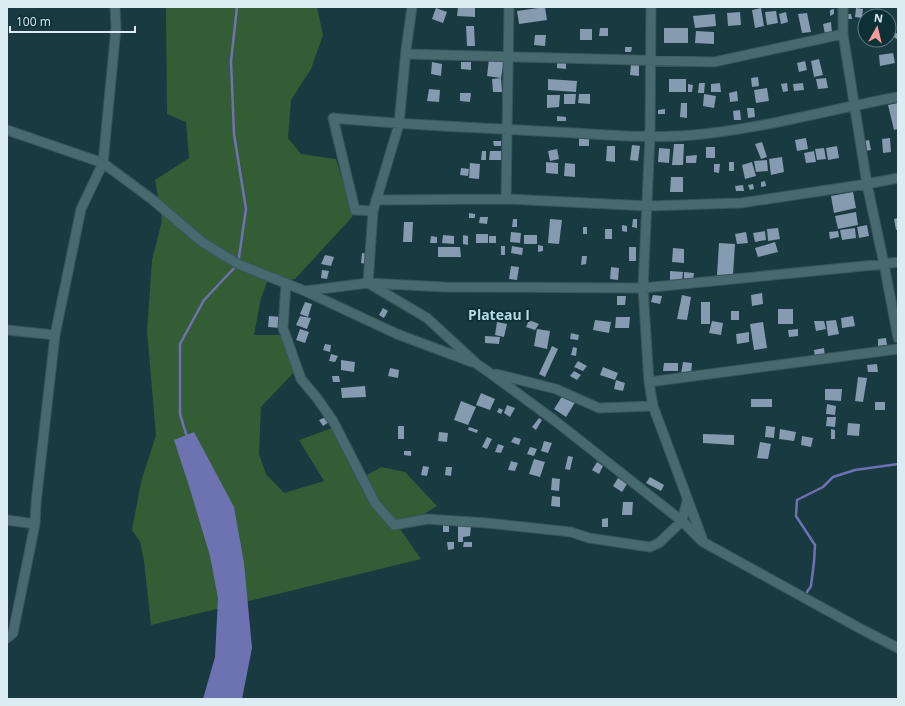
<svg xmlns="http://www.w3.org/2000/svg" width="905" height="706" viewBox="0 0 905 706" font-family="'Open Sans',sans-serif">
<rect width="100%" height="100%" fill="#183a40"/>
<path fill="#345d36" d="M166,7H317L323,35L311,69L291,100L288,138L301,154L336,159L353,216L295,279L267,282L261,298L254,335H281L297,369L261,407L259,454L266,474L284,493L324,481L299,440L338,426L362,478L381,467L405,472L437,506L400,529L421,559L151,625L144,561L140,542L132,530L141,482L156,435L147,331L152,260L162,221L155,180L189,158L186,122L167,114Z"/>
<path fill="#6d72b1" d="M194,432L234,507L244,563L252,648L242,699H203L215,657L218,598L210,556L189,486L174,440Z"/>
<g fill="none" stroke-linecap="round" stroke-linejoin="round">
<path stroke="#6d72b1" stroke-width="2.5" d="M187,437L180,414V344L204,300L238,264L246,209L234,134L231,61L237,7
M807,592L811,586L814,562L815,545L796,516L797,500L823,487L833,477L855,470L898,464"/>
</g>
<path fill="#849bb0" d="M458,7H475V17L457,16Z
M545,7L547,20L519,24L517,11Z
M436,8L447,12L443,23L432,19Z
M761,8L764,26L755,28L752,10Z
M856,8L863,9L862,18L855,17Z
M834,9V14L830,16V10Z
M776,11L778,23L767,25L765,12Z
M740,12L741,25L728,26L727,13Z
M786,12L788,22L781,24L779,14Z
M807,13L811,32L802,33L798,14Z
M715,14L716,26L695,28L693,16Z
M847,14H851L852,19H848Z
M831,22L832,33L825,34L823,24Z
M466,26H474L475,46H467Z
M600,28H608V36H599Z
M664,28H688V43H664Z
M580,29H592V40H580Z
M696,31L714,32V44L695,43Z
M893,31L898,34V40L891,35Z
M535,35H546L545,46L534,45Z
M625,47H632L631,52H625Z
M893,53L895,63L880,66L879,55Z
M489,59L504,61L501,78L487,76Z
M819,59L823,75L814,77L811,61Z
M805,61L807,70L799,72L797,63Z
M432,62L442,64L441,76L431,74Z
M461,62H471V70L461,69Z
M557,63H566V69L557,68Z
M631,64H639V76L630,75Z
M758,77L759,86L752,87L751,78Z
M501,78L502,92H493L492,79Z
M826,78L828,88L818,89L816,79Z
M548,79L577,81L576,92L548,90Z
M669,79H686V92H669Z
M699,83H705L704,93H698Z
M720,83L721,92H711V84Z
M787,83L788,91L783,92L781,84Z
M803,83L804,90L794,91L793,84Z
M688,84L693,85L692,92H688Z
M767,88L769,101L756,103L754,90Z
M429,89L440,90L439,102L427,101Z
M737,91L738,101L730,102L729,93Z
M460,93H471L470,102L460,101Z
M564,94H576L575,104H564Z
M579,94H590V104L578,103Z
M704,94L716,96L714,108L703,106Z
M547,95H560L559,107L547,108Z
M681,103H687V118L680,117Z
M898,103V129L894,130L888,105Z
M747,108H754L755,117L748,118Z
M665,109V114H658V110Z
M740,110L741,120H734L733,111Z
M557,116L566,117V121H557Z
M579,136H589V146H579Z
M806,138L808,149L797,151L795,140Z
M890,138L891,152L883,153L882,139Z
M869,140L871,150L865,151L864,141Z
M493,141H501V146H494Z
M762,142L767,157L761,159L755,144Z
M674,144H684L683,165H672Z
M632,145L640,146L638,161L630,160Z
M607,146H615V162L606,161Z
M837,146L839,158L828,160L826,148Z
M706,147H715V158H706Z
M659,148L670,149L669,163L658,162Z
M824,148L826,159L817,160L815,149Z
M557,149L559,159L550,161L548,151Z
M482,151H486V160H481Z
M490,151H501V160H489Z
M814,151L816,162L806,163L804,153Z
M697,155L696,163H686V156Z
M782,157L784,172L771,175L769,159Z
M767,160L768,171L756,172L754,161Z
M546,162L558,163V174L546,173Z
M729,162H734V171H729Z
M752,162L756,176L745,179L742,165Z
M470,163L480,164L479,179L469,178Z
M565,163L575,164V177L564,176Z
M714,164H720L719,173L714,172Z
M461,168L469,169L468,176L460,175Z
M671,177H683V192H670Z
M765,181L766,186L761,187V182Z
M753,184L754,189L750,190L748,185Z
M743,185L744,191H736L735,186Z
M853,192L856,208L834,213L831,196Z
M856,212L858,225L838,229L835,216Z
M469,213L475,214V218H469Z
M480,217H488L487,224L479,223Z
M898,218V229L896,230L894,219Z
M513,219H517V227H512Z
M550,219L562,220L559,244L548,243Z
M633,219H637V228L632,227Z
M404,222H413L412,242H403Z
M622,225L627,226V232L622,231Z
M867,225L869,236L859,238L857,227Z
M583,227H587V234H583Z
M778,228L780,239L768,241L767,229Z
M855,228L856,238L842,240L840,230Z
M605,229H612V239H605Z
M765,231L766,240L755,242L753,233Z
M838,231L839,237L830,239L829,232Z
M511,232L521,233L520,243L510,242Z
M746,232L748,243L737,244L735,234Z
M476,234H488V243H476Z
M443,235L454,236V244L442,243Z
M463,235L468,236V245L463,244Z
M524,235H537V244H524Z
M431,236L437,237V243H430Z
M489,236H496V243H489Z
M775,242L778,252L758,257L755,248Z
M719,243L735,244L733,275H717Z
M538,245L543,246V251L538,252Z
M501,246H505V255H501Z
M512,246L523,248L522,255L511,253Z
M438,247H460L461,257H438Z
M629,247H636V261H629Z
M673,248L684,249V263L672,262Z
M362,253L368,254L366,264L361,263Z
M325,255L334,257L331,266L321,264Z
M582,256H587L586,264L581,265Z
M511,266L519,267L517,280L509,279Z
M611,267L619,268L618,280L610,279Z
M322,270L329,271L327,279L321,278Z
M670,271L683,272L682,282H670Z
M684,272L694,273L693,280H684Z
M762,293L763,304L752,306L751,295Z
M653,295L662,296L660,304L651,302Z
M682,295L691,297L687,320L677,319Z
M617,296H626L625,305H617Z
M305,302L312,304L308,317L300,314Z
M701,302H710V324H701Z
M383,308L388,311L384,318L379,315Z
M778,309H793V324H778Z
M731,311H739V320H731Z
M269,316L281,317V328L268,327Z
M300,316L311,318L307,329L296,325Z
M853,316L855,326L842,328L841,318Z
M616,317H630L629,328H615Z
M529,320L539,324L535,330L526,327Z
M595,320L611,322L609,333L593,330Z
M836,320L839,334L828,336L826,321Z
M712,321L723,323L721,335L709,333Z
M814,321H824L826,329L816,331Z
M497,322L507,324L504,337L495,335Z
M763,322L767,348L754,350L750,324Z
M300,329L309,332L305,343L296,340Z
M537,329L550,331L547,349L534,346Z
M798,329V336L789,337L788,330Z
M749,332V342L737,344L736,334Z
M571,333L579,335L578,340L570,339Z
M485,336L500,337L499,344L485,343Z
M886,338L887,345L878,346V339Z
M325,344L331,345L330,352L323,350Z
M552,346L558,349L545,377L539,374Z
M573,347L577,348L576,356L571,355Z
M824,348L825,357L815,359L814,350Z
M331,354L338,356L335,362L329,361Z
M341,360L355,362L354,372L341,370Z
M578,361L587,366L583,371L574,367Z
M683,362L692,363L691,375L681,374Z
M664,363H678V371H663Z
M877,364L878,372H868L867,365Z
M603,367L618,373L615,380L600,375Z
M390,368L399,370L398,378L388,376Z
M574,371L581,375L577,380L570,376Z
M332,376H339L340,382H333Z
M858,377L867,378L863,402L855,401Z
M616,380L625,383L623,391L614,389Z
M365,386L366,397L342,398L341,388Z
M825,389H842L841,401L825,400Z
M481,393L495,399L490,410L476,405Z
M563,395L576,401L566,417L554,409Z
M751,399H772V407H751Z
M461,401L476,407L468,425L454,420Z
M875,402H885V410H875Z
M827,404L836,406L835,415L826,414Z
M507,405L515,408L510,417L504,413Z
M499,408L503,410L501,414L497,412Z
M326,417L329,422L323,426L319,420Z
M827,417H836L835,427L826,426Z
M539,418L542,420L536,430L532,427Z
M848,423L860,424L859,436L847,435Z
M398,426H404V439H398Z
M766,426L775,427L774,438L765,437Z
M469,427L478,430L477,433L468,430Z
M780,429L796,432L794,441L779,439Z
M831,429L835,430V439H831Z
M439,432L448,433L447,442L438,441Z
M703,434L734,435V445L703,443Z
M802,436L813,438L811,447L801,445Z
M487,437L492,439L487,449L482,447Z
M514,437L521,439L519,445L511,442Z
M544,441L552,443L548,453L541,451Z
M760,442L771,444L768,459L757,458Z
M498,444L504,446L501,453L495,452Z
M530,447L537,449L534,456L527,454Z
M404,451H411V456L404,455Z
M568,456L573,457L570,470L565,469Z
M534,459L545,462L540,477L529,474Z
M511,461L518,463L515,471L508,470Z
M597,462L603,466L599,474L592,470Z
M423,466L429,467L427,476L421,475Z
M446,467H452L451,476L445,475Z
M650,477L664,485L661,491L646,483Z
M552,478L560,479L559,491L551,490Z
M618,478L627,484L622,492L613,486Z
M552,496L560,497V507L551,506Z
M623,502H633L632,515H622Z
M608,518V527H602V519Z
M443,525L449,526V532H443Z
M458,526H471L470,536L463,537V542H458Z
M447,542H454V549L448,550Z
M464,542H472V547H463Z"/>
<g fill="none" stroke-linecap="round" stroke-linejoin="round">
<g stroke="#39555c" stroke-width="11">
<path id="minor" d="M412,7L406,50L399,124L373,211L368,283L427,318L477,364L490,373L554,420L682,521L703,542L861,629L898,648
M651,7L650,136L643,288L649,382L653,406L702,538
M843,7V34L867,184L884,264L898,338
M406,54L714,62L843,34
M7,130L103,163L153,200L202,242L238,264L305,291L397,334L472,362
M506,199L509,7
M376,200L506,199L648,206L741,203L867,184L898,178
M373,211L355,210L333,118C407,125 482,128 556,132C602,134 647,139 693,135C762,129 830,109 898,97
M286,283L283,328L301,379L317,398L333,421L375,503L394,525L427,519L487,523L571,532L589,538L650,547L659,543L682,521L687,501
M305,291L368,283L444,287L643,288L884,264L898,262
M7,330L55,335
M496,374L556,389L599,408L653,406
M649,382L898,349
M7,520L35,524
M7,638L13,633L35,524L36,503L55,335L81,209L103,163L116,28L115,7"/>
</g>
<use href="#minor" stroke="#486970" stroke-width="9"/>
</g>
<g text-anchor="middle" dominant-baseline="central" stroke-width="4" stroke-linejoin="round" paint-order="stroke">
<g font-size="14" font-weight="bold" fill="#b6dbe3" stroke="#0d2f36">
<text x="499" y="314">Plateau I</text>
</g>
</g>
<rect width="905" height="706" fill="none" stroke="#dbedf2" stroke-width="16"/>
<g transform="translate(877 28) rotate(8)"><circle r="19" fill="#0d2f36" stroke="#5f7b81"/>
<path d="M0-3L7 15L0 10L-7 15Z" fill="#f59b9b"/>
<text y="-6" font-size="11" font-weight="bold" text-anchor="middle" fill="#dbedf2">N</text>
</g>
<path d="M10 26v6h125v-6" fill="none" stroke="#dbedf2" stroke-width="2"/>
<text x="16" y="26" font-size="12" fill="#dbedf2" stroke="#0d2f36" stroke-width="3" paint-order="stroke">100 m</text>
</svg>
